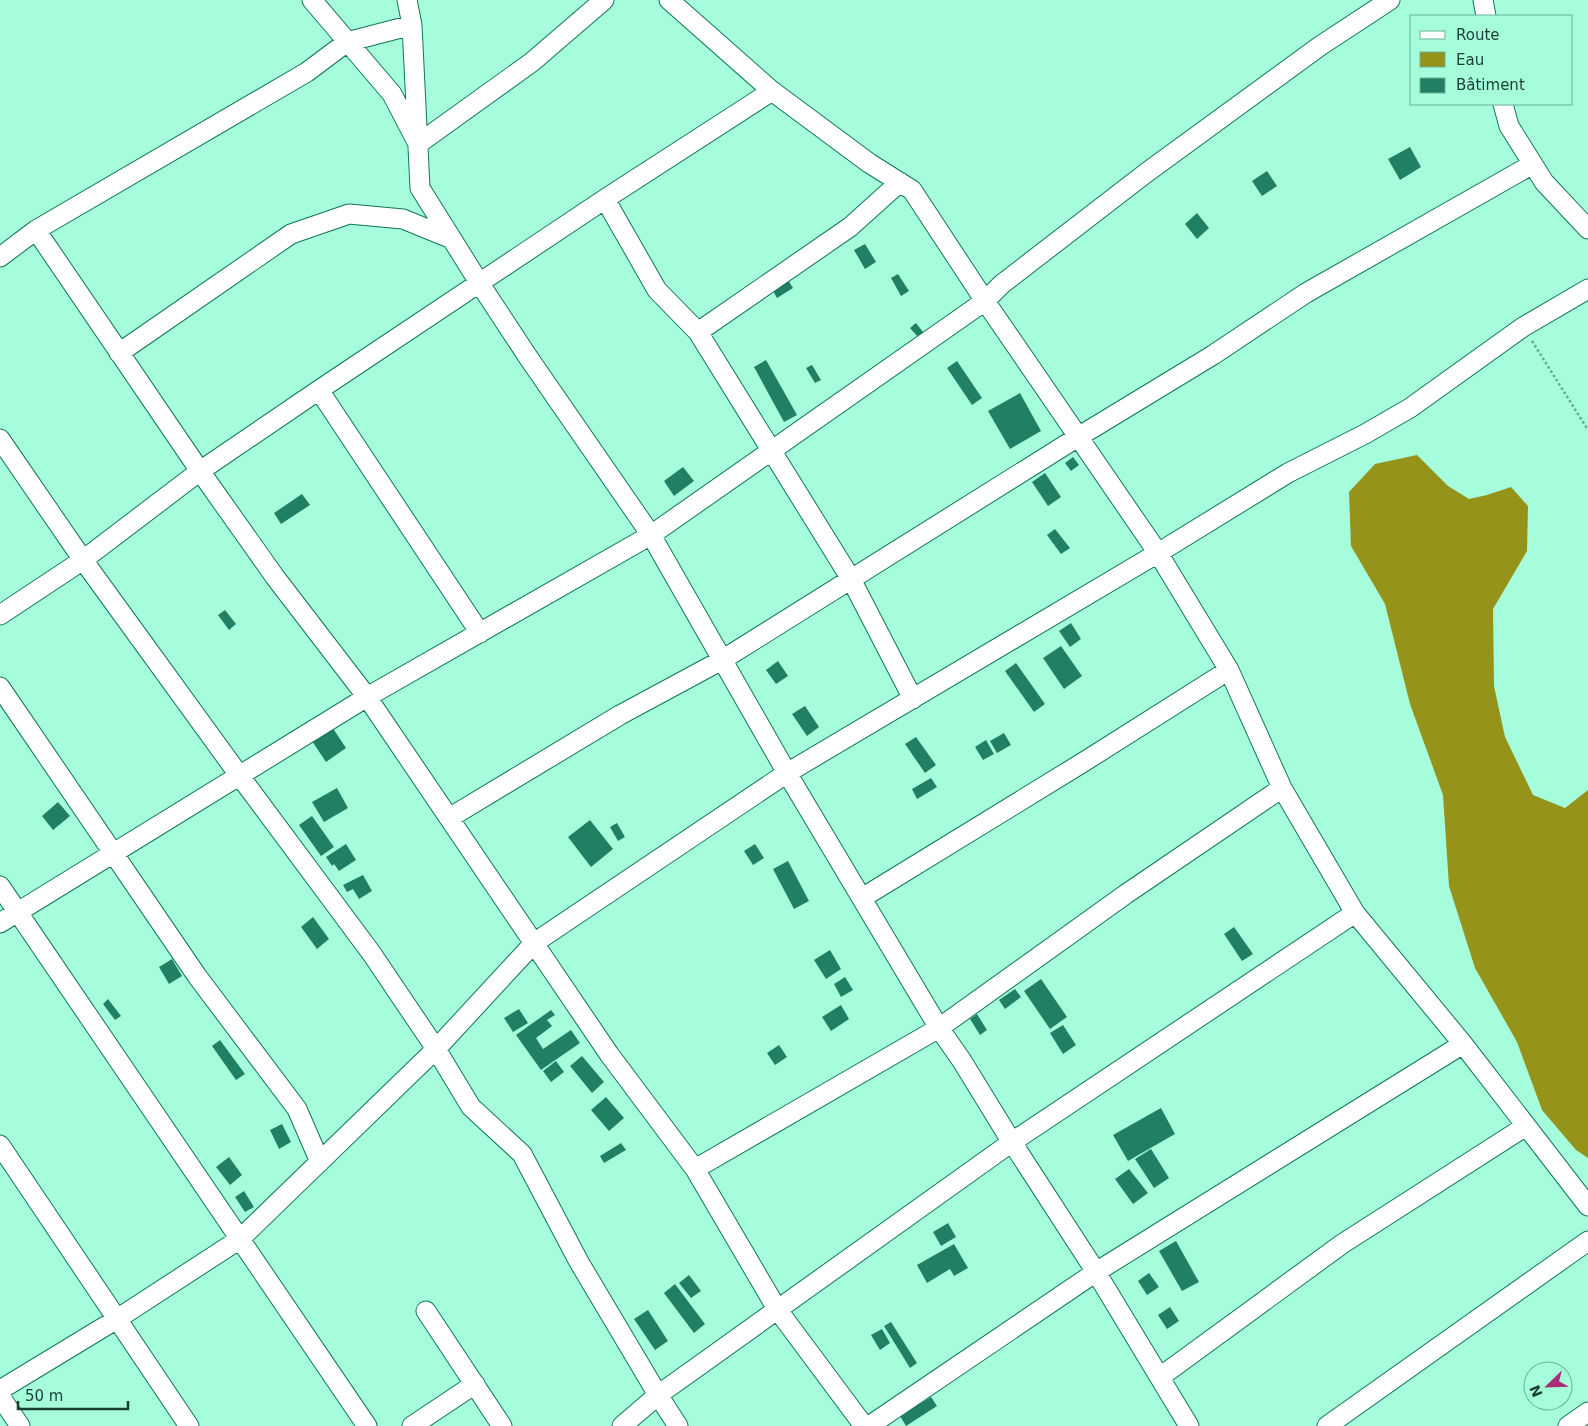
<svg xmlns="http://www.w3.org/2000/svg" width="1588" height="1426" viewBox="0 0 1588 1426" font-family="'DejaVu Sans',sans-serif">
<rect width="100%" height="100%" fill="#a5fddc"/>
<path fill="#95931a" d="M1417,455L1448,486L1469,499L1487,495L1511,487L1528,506L1527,551L1493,609L1494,686L1505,737L1533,795L1565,808L1588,790V1158L1576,1150L1542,1110L1517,1042L1475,968L1449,886L1443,795L1410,704L1385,604L1351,546L1349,492L1375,464Z"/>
<path fill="#218064" d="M1410,147L1421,167L1400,180L1388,159Z
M1267,171L1277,186L1262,196L1252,181Z
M1197,213L1209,228L1197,239L1185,224Z
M865,244L876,262L865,269L854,250Z
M898,274L909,291L901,296L891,278Z
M788,280L793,288L777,298L772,289Z
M916,323L923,332L918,337L910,328Z
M766,360L797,415L784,422L754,367Z
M957,361L982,398L972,405L947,368Z
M812,365L821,380L815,383L806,368Z
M1020,393L1041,431L1010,449L988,411Z
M1073,457L1079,465L1071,471L1065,463Z
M683,467L694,481L674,496L664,481Z
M1045,473L1061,497L1048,506L1032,482Z
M302,494L310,505L281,524L274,513Z
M1055,529L1070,548L1061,554L1047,535Z
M225,610L236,624L229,630L218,615Z
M1071,623L1081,639L1070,647L1059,631Z
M1061,646L1082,676L1064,689L1043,658Z
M778,661L788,676L776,684L766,670Z
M1016,663L1045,704L1034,712L1005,671Z
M805,706L819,727L807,736L792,714Z
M330,724L346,748L326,762L310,738Z
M1004,733L1011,745L997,753L990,741Z
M916,737L936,765L925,773L905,744Z
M986,740L994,754L983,760L975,747Z
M931,778L937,787L917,799L912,789Z
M337,788L348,808L324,822L312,802Z
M58,802L70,816L53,830L42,816Z
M312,816L334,847L321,856L299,825Z
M590,820L613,849L591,867L568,837Z
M617,823L625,837L618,841L610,827Z
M346,844L356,860L339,871L334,864L332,866L326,857Z
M755,844L764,858L753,865L744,851Z
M788,861L809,901L794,909L773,869Z
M363,875L372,891L359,899L353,889L347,892L343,885Z
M313,917L329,939L317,949L301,927Z
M1234,927L1253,954L1242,961L1224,934Z
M830,950L841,969L826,979L814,960Z
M172,959L182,976L169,984L159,967Z
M845,977L853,990L841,997L834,984Z
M1041,979L1067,1017L1050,1029L1024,991Z
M1015,989L1021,997L1005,1009L999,1000Z
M108,999L121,1016L115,1020L103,1004Z
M841,1005L849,1019L831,1031L822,1017Z
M519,1009L528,1023L513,1032L504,1018Z
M551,1010L555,1015L547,1020L552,1026L536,1038L543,1049L571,1030L580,1043L541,1070L516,1035Z
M977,1014L987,1030L980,1035L970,1019Z
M1063,1025L1076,1045L1063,1054L1050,1033Z
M220,1040L245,1074L236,1080L212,1046Z
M779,1045L787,1057L775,1065L767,1053Z
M582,1056L604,1082L592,1093L570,1066Z
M556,1061L564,1072L551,1082L543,1071Z
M606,1097L624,1118L609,1131L591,1110Z
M1161,1108L1175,1134L1128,1161L1113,1135Z
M282,1124L291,1142L279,1149L270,1130Z
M621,1143L626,1150L604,1163L600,1156Z
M1151,1149L1169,1178L1154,1188L1135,1159Z
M229,1157L242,1175L230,1185L216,1167Z
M1129,1169L1148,1193L1133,1204L1115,1179Z
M244,1191L254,1207L245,1212L235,1197Z
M948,1223L956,1237L941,1246L933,1232Z
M1176,1241L1199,1282L1182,1291L1159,1251Z
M954,1244L968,1268L954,1276L950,1269L927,1283L917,1265Z
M1149,1273L1159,1287L1147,1295L1138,1281Z
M689,1275L701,1291L691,1298L679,1283Z
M675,1284L705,1324L694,1333L664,1293Z
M1170,1307L1179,1321L1167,1329L1158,1315Z
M648,1310L668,1341L655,1350L634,1319Z
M891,1322L917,1363L910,1368L884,1326Z
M882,1329L890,1343L880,1350L871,1335Z
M931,1397L937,1406L906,1426L900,1416Z"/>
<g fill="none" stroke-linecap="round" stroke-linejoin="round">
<g stroke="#0f765a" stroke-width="21">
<path id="minor" d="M312,0L392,94L418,144L532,62L604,0
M407,0L412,25L420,188L480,284L528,357L651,535L787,773L939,1028L962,1061L1008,1136L1096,1272L1189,1426
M669,0L772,91L869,163L912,190L985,301L1158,553L1229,670L1282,788L1355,913L1463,1044L1588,1206
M1483,0L1486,16
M1503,104L1509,126L1544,182L1588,229
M605,199L657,290L698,332L851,579L913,699
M36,230L200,471L275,577L367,697L609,1054L695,1169L777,1309L864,1426
M0,257L36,230L307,72L347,42L412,25
M698,332L850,227L900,182
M119,353L291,234L349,214L403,219L452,239
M319,390L480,633
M0,439L83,560L239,775L372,954L436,1049L471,1107L522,1154L579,1262L658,1395L678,1426
M0,615L83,560L200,471L319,390L605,199L772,91
M0,687L197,976L297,1109L320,1162
M449,818L620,715L722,660L1078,437L1213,355L1306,293L1533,164
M0,886L367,1426
M862,898L1082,763L1229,670
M0,923L367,697L651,535L985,301L1002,284L1146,173L1320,46L1390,0
M0,1145L189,1426
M695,1169L939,1028L1126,894L1282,788
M426,1311L502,1426
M1160,1377L1342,1244L1526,1126
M0,1390L117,1319L240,1239L436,1049L534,943L787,773L1158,553L1288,473L1365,434L1410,408L1523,327L1588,289
M0,1396L20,1426
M412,1426L475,1384
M622,1426L658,1395L1012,1142L1355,913
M869,1426L1096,1272L1463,1044
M1327,1426L1588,1241
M1568,1426L1588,1412"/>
</g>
<path stroke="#67a891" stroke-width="2.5" stroke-dasharray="2.5 2.5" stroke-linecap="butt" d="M1532,341L1588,430"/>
<use href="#minor" stroke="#fff" stroke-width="19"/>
</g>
<rect x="1410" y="15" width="162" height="90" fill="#a5fddc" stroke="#6db198"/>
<rect x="1420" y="31" width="25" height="8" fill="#ffffff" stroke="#6db198"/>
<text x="1456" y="40" font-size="15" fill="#193e32">Route</text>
<rect x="1420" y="52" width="25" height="15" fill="#95931a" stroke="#6db198"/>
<text x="1456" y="65" font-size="15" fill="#193e32">Eau</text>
<rect x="1420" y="78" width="25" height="15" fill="#218064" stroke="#6db198"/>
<text x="1456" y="90" font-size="15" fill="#193e32">Bâtiment</text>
<g transform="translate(1548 1386) rotate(247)"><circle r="24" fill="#a5fddc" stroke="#6db198"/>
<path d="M0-4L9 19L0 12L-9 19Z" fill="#ac2b78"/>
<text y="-8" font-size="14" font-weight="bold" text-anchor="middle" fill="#193e32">N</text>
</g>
<path d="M18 1401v8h110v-8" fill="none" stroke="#193e32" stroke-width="2.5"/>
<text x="25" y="1401" font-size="15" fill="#193e32" stroke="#a5fddc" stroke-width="4" paint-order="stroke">50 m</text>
</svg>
